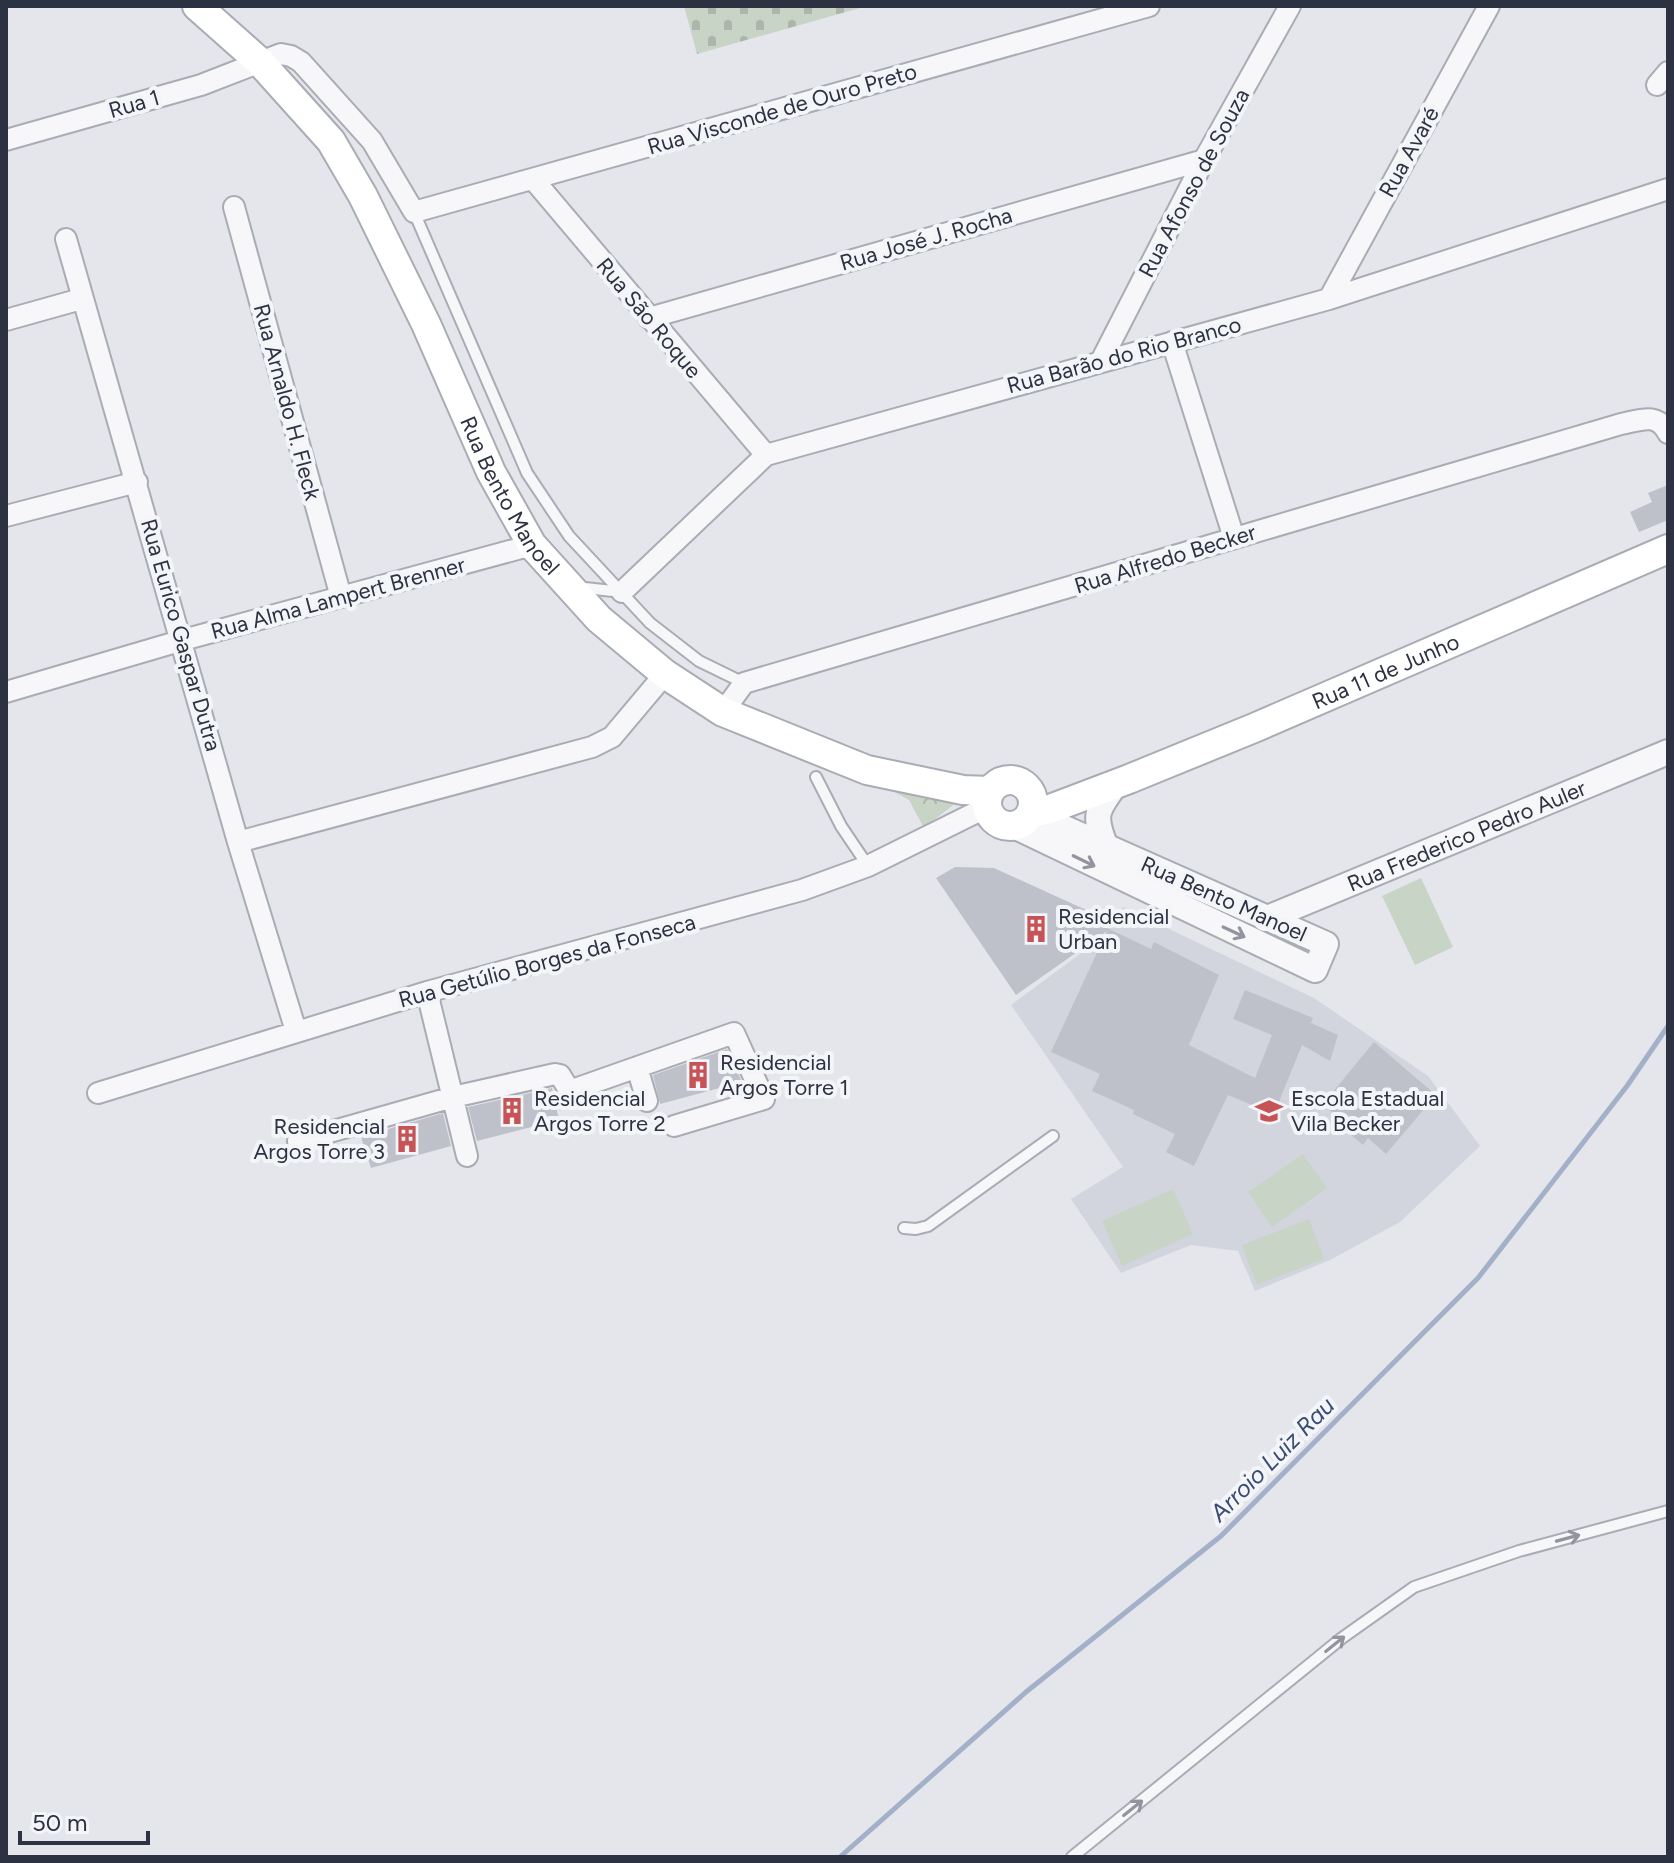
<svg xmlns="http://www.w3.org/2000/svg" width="1674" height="1863" viewBox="0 0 1674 1863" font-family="Figtree,sans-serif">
<defs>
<pattern id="cemetery-stones" width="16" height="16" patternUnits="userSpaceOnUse" patternTransform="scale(2)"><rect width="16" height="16" fill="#c8d4c6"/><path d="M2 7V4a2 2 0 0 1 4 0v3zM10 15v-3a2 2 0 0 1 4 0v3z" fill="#acb6ab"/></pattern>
<pattern id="park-crowns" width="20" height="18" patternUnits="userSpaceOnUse" patternTransform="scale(2)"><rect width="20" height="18" fill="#c8d4c6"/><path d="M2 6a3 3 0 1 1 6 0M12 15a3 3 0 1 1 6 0" fill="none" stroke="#acb6ab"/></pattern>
</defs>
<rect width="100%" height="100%" fill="#e4e6eb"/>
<path fill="#d2d5dd" d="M1123,907L1314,998L1428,1076L1480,1146L1400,1222L1330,1260L1255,1291L1238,1251L1191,1245L1121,1273L1071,1199L1123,1167L1011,1005L1103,937Z"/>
<path fill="#c8d4c6" d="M1421,878L1453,947L1415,965L1382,896Z
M1303,1154L1327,1188L1272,1227L1248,1192Z
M1173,1189L1193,1234L1122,1266L1102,1221Z
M1309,1219L1324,1259L1257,1285L1242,1245Z"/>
<path fill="url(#cemetery-stones)" d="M684,6H867L697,54Z"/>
<path fill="url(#park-crowns)" d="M882,785L962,798L924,828L909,800Z"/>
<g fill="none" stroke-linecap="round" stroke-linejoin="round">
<path stroke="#a2b0c8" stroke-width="5" d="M840,1857L1026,1692L1221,1536L1478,1278L1627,1086L1668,1026"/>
</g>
<path fill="#bfc1ca" d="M1668,485V520L1639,532L1630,512L1652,502L1648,493Z
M955,867L994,868L1106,919L1103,926L1151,949L1154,942L1219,975L1189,1045L1255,1078L1272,1035L1233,1019L1245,990L1313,1018L1311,1023L1338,1035L1330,1061L1302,1045L1274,1114L1228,1095L1194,1166L1166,1152L1175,1134L1133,1114L1134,1110L1092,1091L1100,1074L1051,1052L1107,931L1016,995L936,878Z
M1374,1042L1436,1095L1386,1154L1368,1138L1363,1145L1330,1117L1333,1113L1323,1104Z
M727,1049L742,1082L660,1104L653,1075Z
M552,1088L559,1120L477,1141L468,1107Z
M443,1113L451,1146L371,1168L361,1137Z"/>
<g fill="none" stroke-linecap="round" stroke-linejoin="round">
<g stroke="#a9acb5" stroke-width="14">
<path id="service" d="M414,212L527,473L569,536L650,623L699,661L744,683
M576,587L622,592
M816,777L841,826L868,866
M904,1228L916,1229L928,1226L1053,1136
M1072,1857L1342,1638L1414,1587L1519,1551L1668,1511"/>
</g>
<g stroke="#a9acb5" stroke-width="24">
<path id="minor" d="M1657,85L1668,72
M6,140L201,85L281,54L291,56L301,62L372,141L414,212L1149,6
M533,179L766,455
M234,207L341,597
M66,239L238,842L296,1031
M1329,299L1489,6
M649,318L1204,160
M6,320L81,299
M1172,342L1234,538
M1101,361L1204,160L1290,6
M6,516L137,482
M622,592L766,455L1329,299L1668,189
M6,692L183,640L532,545
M723,712L744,683L1621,424C1641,420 1657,412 1668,433
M238,842L592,747L612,737L665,674
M427,992L467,1156
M637,1067L647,1101
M98,1093L427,992L802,890L868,866L987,807
M298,1141L453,1097L555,1074L560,1075L569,1090L575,1089L734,1033L764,1099L674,1126"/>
</g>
<g stroke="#a9acb5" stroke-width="28">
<g id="tertiary">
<path d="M1014,826L1315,970L1326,944L1031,813"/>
<path d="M1106,847C1093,815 1096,811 1116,784"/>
<path id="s1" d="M1265,919L1668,752"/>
</g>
</g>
<g stroke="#a9acb5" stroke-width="32">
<g id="secondary">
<path id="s2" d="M197,6L260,62L331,141L363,196L426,324L491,472L532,545L599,619L665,674L723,712L867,770L963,790L989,791"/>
<circle cx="1010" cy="803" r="23"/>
<path id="s3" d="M1031,813L1050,809L1129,779L1254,728L1668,549"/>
</g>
</g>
<use href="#service" stroke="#f7f7f9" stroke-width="10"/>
<use href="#minor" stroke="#f7f7f9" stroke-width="20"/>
<use href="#tertiary" stroke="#f7f7f9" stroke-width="24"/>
<use href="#secondary" stroke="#fff" stroke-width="28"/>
</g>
<defs><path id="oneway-shaft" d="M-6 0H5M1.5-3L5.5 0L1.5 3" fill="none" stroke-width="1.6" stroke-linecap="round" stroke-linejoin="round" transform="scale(2)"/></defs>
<g stroke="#92949e">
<use href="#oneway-shaft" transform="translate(1084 861) rotate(26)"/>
<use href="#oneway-shaft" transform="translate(1234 932) rotate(25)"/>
<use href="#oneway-shaft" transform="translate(1568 1538) rotate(-15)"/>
<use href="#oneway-shaft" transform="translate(1335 1644) rotate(-39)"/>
<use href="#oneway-shaft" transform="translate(1133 1808) rotate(-39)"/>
</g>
<defs>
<g id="building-bare" transform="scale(2.16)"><path d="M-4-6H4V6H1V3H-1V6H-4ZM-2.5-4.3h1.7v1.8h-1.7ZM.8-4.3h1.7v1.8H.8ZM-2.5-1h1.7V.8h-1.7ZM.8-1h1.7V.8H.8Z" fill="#c65356" stroke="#f4f5f8" stroke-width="2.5" paint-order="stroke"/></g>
<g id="school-bare" transform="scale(2.16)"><path d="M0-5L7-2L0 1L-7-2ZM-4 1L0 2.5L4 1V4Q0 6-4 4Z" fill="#c65356" stroke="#f4f5f8" stroke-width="2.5" paint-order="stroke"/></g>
</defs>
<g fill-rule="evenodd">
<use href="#building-bare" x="1036" y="929"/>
<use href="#building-bare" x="698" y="1075"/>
<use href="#building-bare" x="512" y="1111"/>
<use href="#school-bare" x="1269" y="1111"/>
<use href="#building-bare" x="407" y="1139"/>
</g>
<g text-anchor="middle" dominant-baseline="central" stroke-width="8" stroke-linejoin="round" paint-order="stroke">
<g font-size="22" fill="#2d3242" stroke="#f4f5f8">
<text transform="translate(134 104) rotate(-16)">Rua 1</text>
<text transform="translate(782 109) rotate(-16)">Rua Visconde de Ouro Preto</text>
<text transform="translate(1409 152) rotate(-61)">Rua Avaré</text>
<text transform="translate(1194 183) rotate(-62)">Rua Afonso de Souza</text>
<text transform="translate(926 239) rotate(-16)">Rua José J. Rocha</text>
<text transform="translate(649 318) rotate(50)">Rua São Roque</text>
<text transform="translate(1124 355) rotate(-15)">Rua Barão do Rio Branco</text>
<text transform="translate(287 402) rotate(75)">Rua Arnaldo H. Fleck</text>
<text stroke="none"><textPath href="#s2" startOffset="588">Rua Bento Manoel</textPath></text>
<text transform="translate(1165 559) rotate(-17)">Rua Alfredo Becker</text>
<text transform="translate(338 598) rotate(-15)">Rua Alma Lampert Brenner</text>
<text transform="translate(181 635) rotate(74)">Rua Eurico Gaspar Dutra</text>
<text stroke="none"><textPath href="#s3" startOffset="382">Rua 11 de Junho</textPath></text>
<text stroke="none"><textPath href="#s1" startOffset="218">Rua Frederico Pedro Auler</textPath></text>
<text transform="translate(1224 899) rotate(24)">Rua Bento Manoel</text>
<text transform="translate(547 961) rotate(-15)">Rua Getúlio Borges da Fonseca</text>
</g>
<g font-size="22" fill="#2d3242" stroke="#f4f5f8" text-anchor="start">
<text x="1058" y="916">Residencial<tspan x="1058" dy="25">Urban</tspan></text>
<text x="720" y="1062">Residencial<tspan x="720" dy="25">Argos Torre 1</tspan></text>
<text x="534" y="1098">Residencial<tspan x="534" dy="25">Argos Torre 2</tspan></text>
<text x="1291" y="1098">Escola Estadual<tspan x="1291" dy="25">Vila Becker</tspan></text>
<text x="385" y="1126" text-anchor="end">Residencial<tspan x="385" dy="25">Argos Torre 3</tspan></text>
</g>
<g font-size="24" font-style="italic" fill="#394c74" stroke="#f4f5f8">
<text transform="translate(1272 1459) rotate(-45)">Arroio Luiz Rau</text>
</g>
</g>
<rect width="1674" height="1863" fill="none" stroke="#2d3242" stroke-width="16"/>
<path d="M20 1831v12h128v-12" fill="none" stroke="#2d3242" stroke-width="4"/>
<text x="32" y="1831" font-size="24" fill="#2d3242" stroke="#f4f5f8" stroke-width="6" paint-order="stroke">50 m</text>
</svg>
